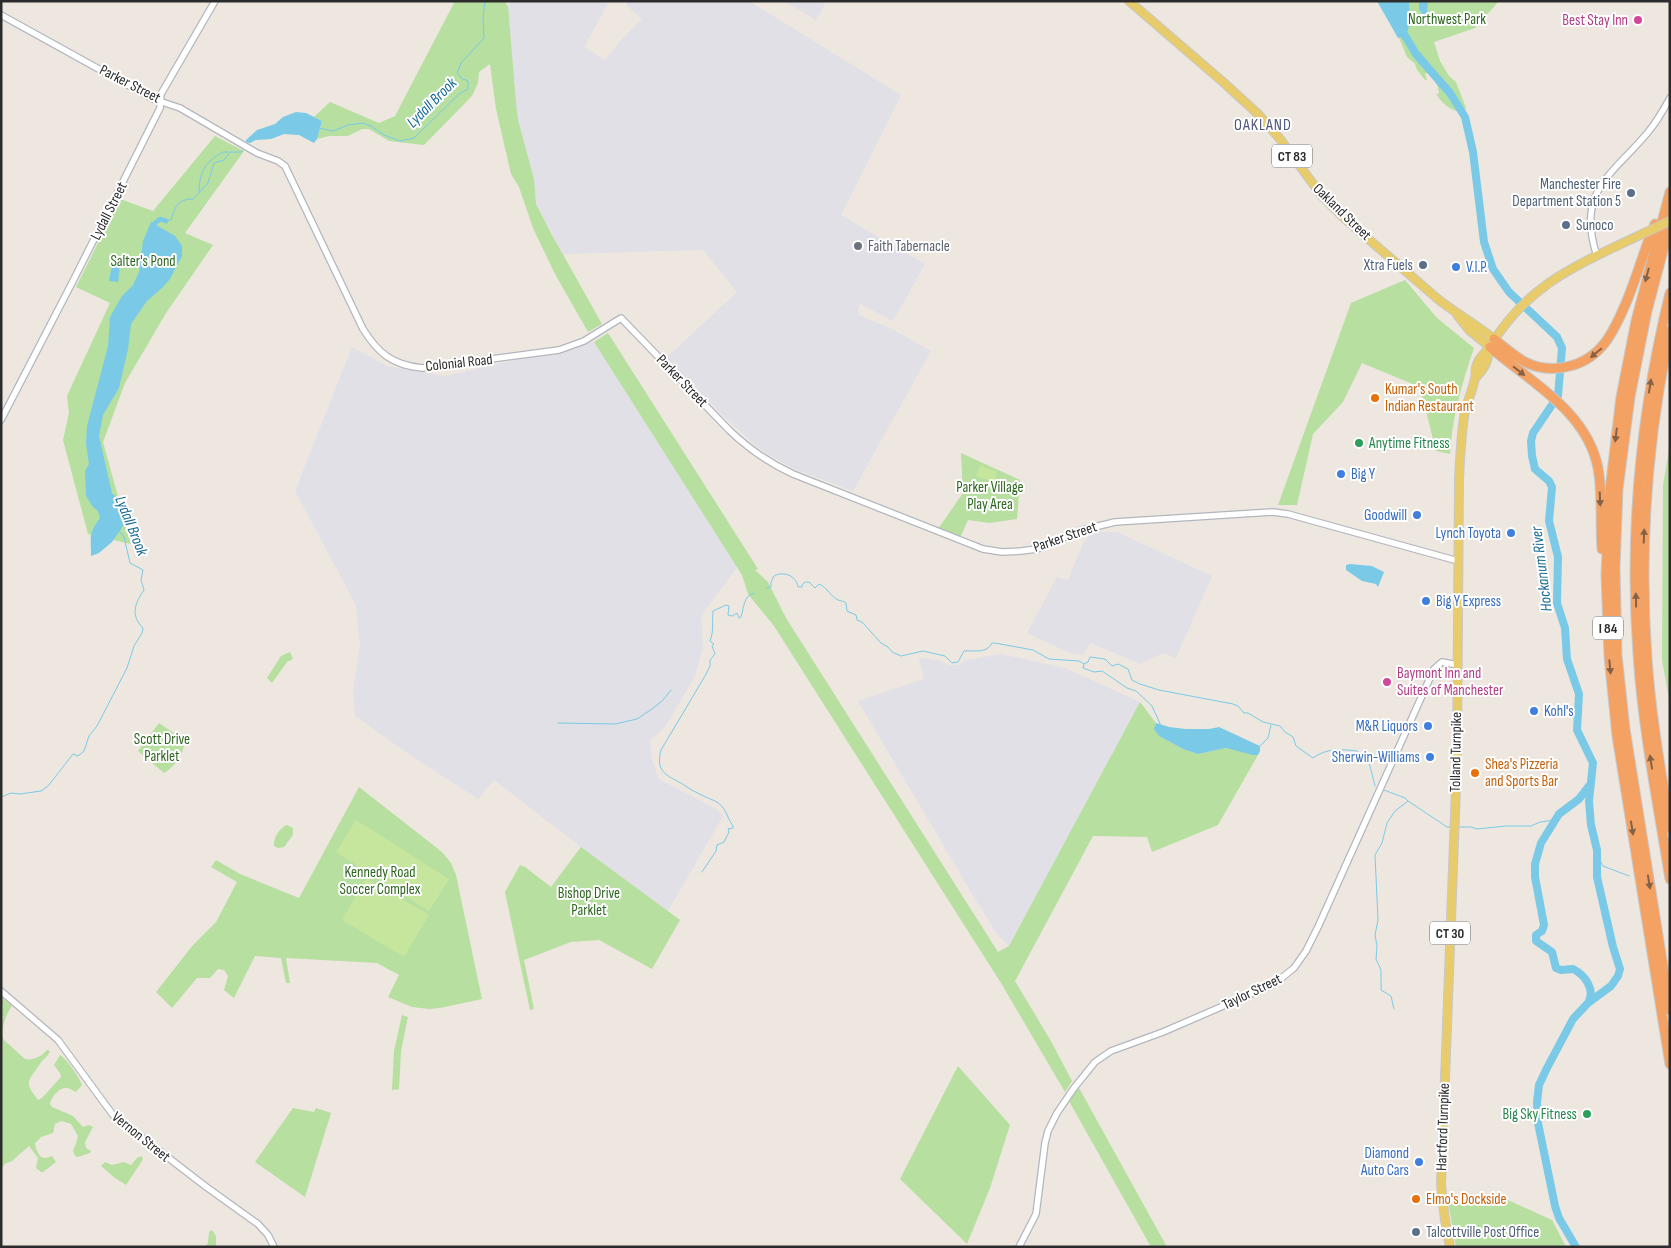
<svg xmlns="http://www.w3.org/2000/svg" width="1671" height="1248" viewBox="0 0 1671 1248" font-family="'Sofia Sans Condensed',sans-serif">
<rect width="100%" height="100%" fill="#ede7e0"/>
<path fill="#e1e0e6" d="M511,1H601L608,4L584,47L605,60L621,40L642,19L626,5L628,1H749L901,95L841,215L925,264L893,321L860,304L858,309L859,315L892,329L931,351L853,491L792,468L761,450L736,428L665,359L737,292L703,250L563,254L536,204L534,179L518,120L513,81L508,6Z
M784,1H824L825,4L816,20Z
M594,342L737,567L701,616L703,646L695,676L665,727L650,741L652,760L659,779L718,810L723,816L668,911L581,847L494,780L478,799L413,757L355,716L353,691L360,646L356,605L295,491L352,347L387,366L445,376Z
M1094,532H1117L1212,576L1176,658L1163,653L1140,664L1090,643L1083,655L1070,653L1027,633L1057,577L1068,580L1084,541Z
M1001,654L1065,668L1140,702L1009,946L997,934L974,897L858,701L924,679L919,659L925,658L941,661L948,665H959L966,660Z"/>
<path fill="#b6dfa0" d="M455,1H504L508,6L516,103L518,120L534,179L536,204L552,235L602,324L588,332L555,274L533,228L519,187L511,174L496,109L490,64L479,72L478,83L472,96L424,145L389,141L369,129H362L348,136H329L317,139L322,121L314,117L330,102L379,123L395,116Z
M1377,1H1499L1475,28L1434,42L1440,61L1449,76L1456,82L1466,108L1464,111C1453,114 1441,103 1436,93L1439,94C1439,86 1434,77 1427,73L1425,74L1427,80H1425L1417,70L1415,64L1407,57L1400,40Z
M215,136L244,151L185,233L213,245L166,313L125,383L103,442L131,544L88,534L63,440L69,413L67,396L110,303L76,287L120,199L153,211Z
M1405,280L1437,318L1474,348C1462,383 1452,417 1450,454L1436,451L1420,387L1362,363L1343,402L1313,434L1297,505H1278L1351,303Z
M608,333L758,569L755,570L768,582L786,618L998,952L1009,946L1140,702L1156,723L1155,726L1159,736L1183,749L1198,754L1226,748L1258,755L1218,825L1152,852L1147,837L1093,836L1015,981L1052,1043L1072,1081L1065,1092L1001,983L774,626L748,594L742,575L594,342Z
M1670,444V704L1662,660L1663,485Z
M961,453L1020,480L1017,519L989,523L968,520L960,538L938,529L963,493Z
M290,652L293,659L287,662L272,683L267,678L281,656Z
M159,723L181,738L184,745C183,755 173,768 164,773L138,751Z
M359,787L442,852L451,863L456,875L482,999L440,1008L429,1009L412,1007L388,997L399,975L377,963L286,958L290,983H286L281,958L255,956L234,998L224,990L228,976L224,970L218,969L210,978H197L172,1008L156,992L193,945L216,922L237,882L211,867L216,860L240,874L299,898Z
M287,825L293,828V835L284,847L278,848L274,846C273,838 280,827 287,825Z
M581,847L680,920L652,969L599,940L571,942L524,960L534,1009L530,1010L505,892L520,865L525,867L551,887Z
M1,997L12,1006C6,1013 0,1031 4,1040L25,1059C33,1061 42,1056 47,1050L50,1051C48,1056 46,1057 43,1060C40,1063 38,1067 36,1070C24,1084 29,1087 38,1100L42,1098L61,1077L60,1073L54,1065L60,1055C67,1059 79,1077 82,1085L76,1092C73,1091 71,1089 68,1088C60,1086 51,1097 50,1104L52,1107L73,1116L83,1127L89,1125L93,1127L85,1142L86,1148L91,1151L90,1153L78,1157L75,1156L73,1150L76,1144L78,1136L71,1124L61,1121L55,1124L53,1133L41,1137L35,1143C35,1147 39,1159 45,1158C48,1158 50,1156 52,1156L56,1162L43,1172H41L36,1168L38,1158L29,1146L12,1161L5,1164L1,1169V1021L4,1016L1,1018Z
M402,1015L408,1017L401,1051L399,1089L392,1090L394,1051Z
M958,1066L1010,1125L990,1188L967,1244L900,1179Z
M1079,1088L1167,1247H1151L1069,1101Z
M293,1108L314,1112L316,1108L331,1113L305,1197L255,1162Z
M141,1156L143,1158L142,1161L126,1185L115,1178L101,1166L105,1162L112,1165L124,1162L131,1165L137,1158Z
M1447,1196L1488,1197L1508,1200L1552,1220L1566,1247H1456Z
M212,1230L216,1236V1247H205L208,1243L209,1232Z"/>
<path fill="#c7e69d" d="M980,466L997,472L994,482L976,476Z
M356,820L449,879L429,911L336,852Z
M366,878L429,915L404,957L342,920Z"/>
<path fill="#7acae7" d="M1377,1H1409C1409,15 1414,34 1398,38Z
M1419,1H1428L1427,10L1429,22L1419,10Z
M296,112L306,113L322,121L317,139L314,143L299,135L284,134L271,139L256,140L250,143L246,142V140L257,130L275,124L283,117Z
M151,222L175,236L182,246V256L170,279L163,287L147,301L131,324L128,349L119,388L103,415L99,436L112,493L121,502L123,526L112,542L99,553L91,556C91,537 88,534 100,518L98,511L93,507L86,496L85,471L89,464L86,444L87,426L108,346L110,317L122,296L133,285L139,272L143,241Z
M112,265L120,266L118,282L109,281Z
M1350,564L1372,566L1384,572L1378,587L1376,584L1362,581L1346,570V565Z
M1156,723L1169,727L1186,729H1209L1219,727L1260,746V751L1258,755H1253L1226,748L1198,754L1183,749L1159,736L1154,729Z"/>
<g fill="none" stroke-linecap="round" stroke-linejoin="round">
<path stroke="#7acae7" stroke-width="1" d="M319,128L333,131L348,125L363,123L371,126L384,135L400,141L414,138L459,94L468,89V81L461,78L457,73L461,63L484,38L483,18L485,1
M199,192C199,172 206,161 223,152H228
M166,221L171,220C175,206 178,199 193,199L208,183L214,163L224,160L230,152H241L243,150
M767,588L771,587V582L774,576C783,571 796,575 798,587H802V585L805,582H809L815,588L819,584C828,588 831,597 838,600C841,601 844,601 846,603L847,611L856,615L857,620L862,622L881,643L888,647L892,652L901,656L923,651L945,656L952,663L958,662L964,651C975,650 986,654 992,643H995L1033,650L1049,659L1079,661L1084,664L1088,662L1090,657L1105,659L1112,666L1118,664L1128,669L1132,680L1140,684L1159,690L1233,704L1238,706L1244,713H1248L1263,722L1280,726L1285,732L1293,737L1296,746L1313,758C1327,748 1340,749 1357,751L1361,761L1369,762L1375,786
M1084,664L1083,668L1094,672L1102,671L1127,688L1136,691L1152,706L1161,726
M558,723L615,724L637,719L652,709L663,700L671,690
M1260,746L1268,738L1271,725
M1384,790L1405,798L1408,801
M1,797L11,793L20,794L41,791L48,786L73,754L78,756L84,751L89,736L97,726L127,668L134,646L142,633L143,628C130,615 135,603 144,590L141,580L143,570L130,563L124,537L119,531
M1458,827H1471L1477,829L1506,826H1531L1540,822L1555,820
M1597,855L1603,866L1629,876
M702,872L716,851L717,845L724,842L729,832L728,829L733,828V826C726,817 727,807 715,801C706,797 696,793 687,787C672,776 654,776 661,750L705,676L710,666V660L715,654L712,646L714,644L710,641C714,632 712,621 713,611L726,605L729,606L728,615L732,616L737,613L739,618L741,617C744,608 743,596 754,593
M1394,1009L1391,996L1381,990V970L1376,959L1377,946L1375,935L1378,920L1375,855L1382,843L1387,823L1395,811L1408,801L1447,827H1452"/>
<path stroke="#7acae7" stroke-width="4.5" d="M154,224L160,219L166,221"/>
<path stroke="#7acae7" stroke-width="8" d="M1401,29L1416,54L1450,93L1465,117L1473,152L1484,242L1493,269L1509,292L1557,337L1562,348L1558,396L1533,433L1531,441L1532,456L1535,469L1549,481L1552,487L1549,521L1558,557L1557,603L1565,628L1567,659L1579,694L1577,730L1593,763L1589,801L1591,825L1597,850V877L1613,947L1620,969L1618,976L1611,986L1588,1003L1573,1019L1547,1068L1539,1085L1537,1102L1538,1123L1555,1206L1559,1218L1576,1247
M1588,1003C1596,990 1585,975 1573,969L1561,970L1556,968L1552,952L1536,941V935L1542,931L1544,925L1535,877V864L1541,843L1559,814L1579,799L1589,786"/>
<g stroke="#b3b6bf" stroke-width="8">
<path id="tertiary" d="M1,15L153,99L180,108L257,153L278,161L285,166L363,329C378,353 392,365 422,368L559,350L584,341L621,318L730,431C749,449 769,463 793,474L983,549L1002,552L1021,551L1037,549L1082,530L1115,522L1273,512L1288,514L1458,561
M1597,256C1575,190 1613,175 1649,131C1657,121 1664,109 1670,98
M1,420L74,279L160,108L161,94L215,1
M1,991L58,1040L113,1115L205,1186L258,1224L268,1235L274,1247
M1019,1247L1036,1214L1045,1143L1048,1131L1057,1113L1074,1088L1095,1062L1111,1051L1163,1032L1274,984L1294,968L1306,951L1318,927L1434,669L1442,662L1458,665"/>
</g>
<g stroke="#c8c8c8" stroke-width="10">
<path id="primary" d="M1129,1L1223,82L1258,114L1280,139L1322,196L1344,218L1439,300C1457,314 1477,325 1494,339
M1457,315L1469,330L1490,347
M1475,378C1485,369 1488,361 1490,347
M1450,1247L1445,1220L1441,1184L1457,762L1459,480C1460,457 1461,434 1465,411C1468,400 1473,389 1475,378C1476,375 1475,370 1476,367C1478,357 1486,353 1491,345C1530,282 1578,265 1642,234"/>
</g>
<g stroke="#c8c8c8" stroke-width="11">
<path id="motorway" d="M1670,192L1636,321L1621,397L1610,490L1606,574L1609,656L1617,736L1670,1064
M1670,224L1647,311L1630,397L1618,489L1615,568L1617,655L1625,729L1670,1010
M1670,293C1641,411 1629,533 1638,654C1643,730 1658,804 1670,879
M1670,331C1647,439 1639,549 1647,659C1651,716 1661,772 1670,828
M1494,339C1504,347 1514,356 1525,362C1539,369 1555,370 1570,366C1602,358 1614,331 1626,303C1637,277 1644,250 1655,224
M1490,347C1530,382 1587,411 1598,468C1603,495 1600,523 1602,549"/>
</g>
<use href="#tertiary" stroke="#fff" stroke-width="5.5"/>
<use href="#primary" stroke="#e8cb6a" stroke-width="8"/>
<use href="#motorway" stroke="#f4a264" stroke-width="9"/>
<g stroke="#c8c8c8" stroke-width="10" stroke-linecap="butt">
<path id="primary-bridge" d="M1642,234L1670,221"/>
</g>
<use href="#primary-bridge" stroke="#e8cb6a" stroke-width="8"/>
</g>
<defs><path id="oneway-solid" d="M-6-.8H1V-3.2L6.5 0L1 3.2V.8H-6Z" transform="scale(1.25)"/></defs>
<g fill="#866145">
<use href="#oneway-solid" transform="translate(1647 275) rotate(105)"/>
<use href="#oneway-solid" transform="translate(1596 353) rotate(140)"/>
<use href="#oneway-solid" transform="translate(1519 371) rotate(38)"/>
<use href="#oneway-solid" transform="translate(1650 386) rotate(-81)"/>
<use href="#oneway-solid" transform="translate(1616 435) rotate(97)"/>
<use href="#oneway-solid" transform="translate(1600 499) rotate(88)"/>
<use href="#oneway-solid" transform="translate(1644 536) rotate(-88)"/>
<use href="#oneway-solid" transform="translate(1636 600) rotate(-91)"/>
<use href="#oneway-solid" transform="translate(1610 667) rotate(85)"/>
<use href="#oneway-solid" transform="translate(1651 762) rotate(-99)"/>
<use href="#oneway-solid" transform="translate(1632 828) rotate(81)"/>
<use href="#oneway-solid" transform="translate(1649 882) rotate(81)"/>
</g>
<g fill="#d1479c" stroke="#fff" stroke-width="2">
<circle cx="1638" cy="20" r="5"/>
<circle cx="1387" cy="682" r="5"/>
</g>
<g fill="#5c6f8a" stroke="#fff" stroke-width="2">
<circle cx="1631" cy="193" r="5"/>
<circle cx="1566" cy="225" r="5"/>
<circle cx="1423" cy="265" r="5"/>
<circle cx="1416" cy="1232" r="5"/>
</g>
<circle fill="#6b7280" stroke="#fff" stroke-width="2" cx="858" cy="246" r="5"/>
<g fill="#3f7fe0" stroke="#fff" stroke-width="2">
<circle cx="1456" cy="267" r="5"/>
<circle cx="1341" cy="474" r="5"/>
<circle cx="1417" cy="515" r="5"/>
<circle cx="1511" cy="533" r="5"/>
<circle cx="1426" cy="601" r="5"/>
<circle cx="1534" cy="711" r="5"/>
<circle cx="1428" cy="726" r="5"/>
<circle cx="1430" cy="757" r="5"/>
<circle cx="1419" cy="1162" r="5"/>
</g>
<g fill="#e8710a" stroke="#fff" stroke-width="2">
<circle cx="1375" cy="398" r="5"/>
<circle cx="1475" cy="773" r="5"/>
<circle cx="1416" cy="1199" r="5"/>
</g>
<g fill="#2e9e5b" stroke="#fff" stroke-width="2">
<circle cx="1359" cy="443" r="5"/>
<circle cx="1587" cy="1114" r="5"/>
</g>
<g text-anchor="middle" dominant-baseline="central" stroke-width="4" stroke-linejoin="round" paint-order="stroke">
<g fill="#fff" stroke="#6b6b6b" stroke-width="1">
<rect x="1272" y="144.5" width="40" height="23" rx="4"/>
<rect x="1593" y="616.5" width="30" height="23" rx="4"/>
<rect x="1430" y="921.5" width="40" height="23" rx="4"/>
</g>
<g font-size="14" font-weight="bold" fill="#2c2c2c">
<text x="1292" y="156">CT 83</text>
<text x="1608" y="628">I 84</text>
<text x="1450" y="933">CT 30</text>
</g>
<g font-size="15" fill="#2e6620" stroke="#fff">
<text x="1447" y="19">Northwest Park</text>
<text x="143" y="261">Salter's Pond</text>
<text x="990" y="487">Parker Village<tspan x="990" dy="17">Play Area</tspan></text>
<text x="162" y="739">Scott Drive<tspan x="162" dy="17">Parklet</tspan></text>
<text x="380" y="872">Kennedy Road<tspan x="380" dy="17">Soccer Complex</tspan></text>
<text x="589" y="893">Bishop Drive<tspan x="589" dy="17">Parklet</tspan></text>
</g>
<g font-size="15" fill="#b23c85" stroke="#fff" text-anchor="end">
<text x="1628" y="20">Best Stay Inn</text>
<text x="1397" y="673" text-anchor="start">Baymont Inn and<tspan x="1397" dy="17">Suites of Manchester</tspan></text>
</g>
<g font-size="15" fill="#2c2c2c" stroke="#fff">
<text transform="translate(130 84) rotate(27)">Parker Street</text>
<text transform="translate(109 211) rotate(-63)">Lydall Street</text>
<text transform="translate(1342 212) rotate(44)">Oakland Street</text>
<text transform="translate(459 363) rotate(-6)">Colonial Road</text>
<text transform="translate(682 381) rotate(46)">Parker Street</text>
<text transform="translate(1065 537) rotate(-19)">Parker Street</text>
<text transform="translate(1456 752) rotate(-89)">Tolland Turnpike</text>
<text transform="translate(1252 992) rotate(-26)">Taylor Street</text>
<text transform="translate(1443 1127) rotate(-88)">Hartford Turnpike</text>
<text transform="translate(141 1137) rotate(39)">Vernon Street</text>
</g>
<g font-size="15" fill="#4e5e75" stroke="#fff" text-anchor="end">
<text x="1621" y="184">Manchester Fire<tspan x="1621" dy="17">Department Station 5</tspan></text>
<text x="1576" y="225" text-anchor="start">Sunoco</text>
<text x="1413" y="265">Xtra Fuels</text>
<text x="1426" y="1232" text-anchor="start">Talcottville Post Office</text>
</g>
<g font-size="15" fill="#5b616d" stroke="#fff" text-anchor="start">
<text x="868" y="246">Faith Tabernacle</text>
</g>
<g font-size="15" fill="#366cbe" stroke="#fff" text-anchor="end">
<text x="1466" y="267" text-anchor="start">V.I.P.</text>
<text x="1351" y="474" text-anchor="start">Big Y</text>
<text x="1407" y="515">Goodwill</text>
<text x="1501" y="533">Lynch Toyota</text>
<text x="1436" y="601" text-anchor="start">Big Y Express</text>
<text x="1544" y="711" text-anchor="start">Kohl's</text>
<text x="1418" y="726">M&amp;R Liquors</text>
<text x="1420" y="757">Sherwin-Williams</text>
<text x="1409" y="1153">Diamond<tspan x="1409" dy="17">Auto Cars</tspan></text>
</g>
<g font-size="15" fill="#c56008" stroke="#fff" text-anchor="start">
<text x="1385" y="389">Kumar's South<tspan x="1385" dy="17">Indian Restaurant</tspan></text>
<text x="1485" y="764">Shea's Pizzeria<tspan x="1485" dy="17">and Sports Bar</tspan></text>
<text x="1426" y="1199">Elmo's Dockside</text>
</g>
<g font-size="15" fill="#27864d" stroke="#fff" text-anchor="start">
<text x="1369" y="443">Anytime Fitness</text>
<text x="1577" y="1114" text-anchor="end">Big Sky Fitness</text>
</g>
<g font-size="16" font-style="italic" fill="#176a96" stroke="#fff">
<text transform="translate(432 103) rotate(-45)">Lydall Brook</text>
<text transform="translate(131 526) rotate(68)">Lydall Brook</text>
<text transform="translate(1542 569) rotate(-97)">Hockanum River</text>
</g>
<g font-size="16" letter-spacing="1" fill="#4f577a" stroke="#fff">
<text x="1263" y="125">OAKLAND</text>
</g>
</g>
<rect width="1671" height="1248" fill="none" stroke="#2c2c2c" stroke-width="5"/>
</svg>
